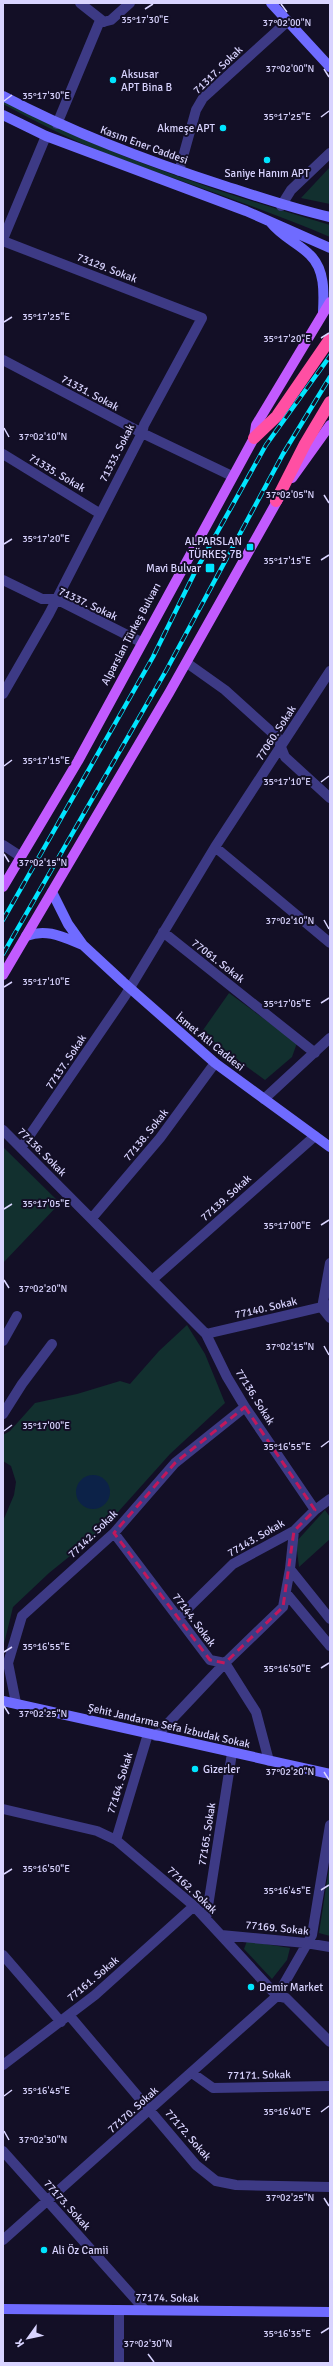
<svg xmlns="http://www.w3.org/2000/svg" width="333" height="2366" viewBox="0 0 333 2366" font-family="Signika,sans-serif">
<rect width="100%" height="100%" fill="#130f26"/>
<path fill="#12302f" d="M3,101C106,155 218,192 330,225V237C257,206 182,182 107,154C71,140 37,122 3,104Z
M330,167V204L301,198Z
M229,993L297,1043L292,1057L265,1080L201,1033Z
M3,1147L60,1203L3,1263Z
M187,1325L205,1354L225,1403L170,1454L101,1531L49,1573L13,1607L3,1648V1521L14,1495L16,1482L11,1466L3,1461V1435L10,1431L35,1403L77,1394L120,1381L130,1384L159,1351Z
M325,1510L330,1517V1539L299,1567L296,1542Z
M329,1868L330,1869V1936L319,1933Z
M247,1941L290,1948L287,1960L272,1979L244,1949Z"/>
<path fill="#0c2248" d="M76 1492a17 17 0 1 1 34 0a17 17 0 1 1-34 0Z"/>
<g fill="none" stroke-linecap="round" stroke-linejoin="round">
<path stroke="#3d3a85" stroke-width="10" d="M80,3L104,22
M57,124L99,23L111,20L130,3
M179,171L196,110L203,98L288,21
M281,206L291,190L330,153
M3,239L46,136
M3,241L202,318L144,425L142,433L49,614L3,694
M3,360L142,433L232,476
M3,454L99,513
M3,580L42,599H56L141,642
M187,663L225,690L277,737L285,757L330,798
M3,845L20,856
M215,847L330,943
M163,932L315,1053
M264,1099L330,1038
M3,1130L206,1334L227,1377L245,1407L315,1510L294,1531L290,1569L283,1607L225,1663L156,1736
M21,1148L125,996L215,847L330,671
M92,1218L160,1138L215,1063
M153,1279L315,1136
M322,1308L330,1263
M322,1308L330,1318
M206,1334L330,1305
M3,1341L17,1316
M3,1414L22,1384L52,1344
M315,1510L330,1499
M114,1533L210,1660L225,1663L256,1712L269,1761
M290,1569L330,1619
M286,1593L330,1646
M178,1618L233,1564L294,1531
M16,1703L8,1663L22,1616L114,1533L175,1463L245,1407
M3,1809L97,1831L116,1840L194,1906L277,1996L286,1998L330,2042
M116,1840L148,1734
M206,1919L232,1753
M221,1935L306,1943L330,1947
M3,1955L61,2022
M69,2015L196,2165L216,2181L236,2185L330,2187
M3,2065L95,1995L194,1906
M192,2073L213,2088L330,2086
M3,2151L145,2310
M3,2240L277,1996L312,1935L330,1825
M119,2310V2363"/>
<path stroke="#6f6bff" stroke-width="10" d="M271,3L330,67
M3,96C75,134 147,161 225,186C260,197 294,209 330,217
M3,115L46,136L246,211L330,248
M271,223C282,237 298,243 310,255C325,269 324,293 323,312
M52,892L68,924L83,945L123,982L215,1063L330,1147
M26,936C47,928 63,937 83,945
M3,1701L330,1774
M3,2309L330,2312"/>
<path stroke="#c25bff" stroke-width="10" d="M292,478L330,425
M3,887L78,761L254,438L256,425L330,302
M3,975L169,693L280,496"/>
<path stroke="#ff4fa3" stroke-width="12" d="M254,438L277,416L330,339
M276,501L305,444L330,402"/>
<g stroke="#00e5ff" stroke-width="4.5">
<path id="rail" d="M3,920L153,657L194,574L266,445L330,356
M3,954L167,669L283,454L330,377"/>
</g>
<use href="#rail" stroke="#130f26" stroke-width="3" stroke-dasharray="9" stroke-linecap="butt"/>
</g>
<path fill="none" stroke="#c2185b" stroke-width="3" stroke-dasharray="8 5" stroke-linejoin="round" d="M245,1407L315,1510L294,1531L283,1607L225,1663L210,1660L114,1533L175,1463Z"/>
<path fill="none" stroke="#d9d4ff" stroke-width="1.5" d="M281,4L287,12M145,9L153,4M324,69L329,77M4,101L12,95M321,117L329,111M4,322L12,317M321,338L329,333M4,428L9,437M324,495L329,503M4,544L12,539M321,560L329,555M4,766L12,760M321,782L329,776M4,854L9,862M324,920L329,929M4,987L12,982M321,1003L329,998M4,1209L12,1204M321,1225L329,1220M4,1280L9,1288M324,1346L329,1355M4,1431L12,1425M321,1447L329,1441M4,1652L12,1647M321,1668L329,1663M4,1706L9,1714M324,1772L329,1780M4,1874L12,1869M321,1890L329,1885M4,2096L12,2090M321,2112L329,2106M4,2131L9,2140M324,2198L329,2206M321,2333L329,2328M148,2354L154,2362"/>
<g fill="#00e5ff" stroke="#130f26" stroke-width="1.5">
<circle cx="113" cy="80" r="4"/>
<circle cx="223" cy="128" r="4"/>
<circle cx="267" cy="160" r="4"/>
<rect x="246" y="543" width="8" height="8" rx="2"/>
<rect x="205" y="563" width="10" height="10" rx="2"/>
<circle cx="195" cy="1769" r="4"/>
<circle cx="251" cy="1987" r="4"/>
<circle cx="44" cy="2250" r="4"/>
</g>
<g text-anchor="middle" dominant-baseline="central" stroke-width="4" stroke-linejoin="round" paint-order="stroke">
<g font-size="11" fill="#d9d4ff" stroke="#130f26">
<text transform="translate(218 70) rotate(-44)">71317. Sokak</text>
<text transform="translate(144 145) rotate(20)">Kasım Ener Caddesi</text>
<text transform="translate(107 268) rotate(21)">73129. Sokak</text>
<text transform="translate(90 393) rotate(28)">71331. Sokak</text>
<text transform="translate(117 453) rotate(-63)">71333. Sokak</text>
<text transform="translate(57 473) rotate(31)">71335. Sokak</text>
<text transform="translate(88 604) rotate(25)">71337. Sokak</text>
<text transform="translate(131 634) rotate(-62)">Alparslan Türkeş Bulvarı</text>
<text transform="translate(276 733) rotate(-57)">77060. Sokak</text>
<text transform="translate(218 961) rotate(38)">77061. Sokak</text>
<text transform="translate(210 1042) rotate(39)">İsmet Atlı Caddesi</text>
<text transform="translate(66 1062) rotate(-56)">77137. Sokak</text>
<text transform="translate(146 1135) rotate(-51)">77138. Sokak</text>
<text transform="translate(42 1152) rotate(45)">77136. Sokak</text>
<text transform="translate(226 1198) rotate(-42)">77139. Sokak</text>
<text transform="translate(266 1308) rotate(-13)">77140. Sokak</text>
<text transform="translate(255 1397) rotate(58)">77136. Sokak</text>
<text transform="translate(93 1534) rotate(-44)">77142. Sokak</text>
<text transform="translate(256 1538) rotate(-30)">77143. Sokak</text>
<text transform="translate(194 1620) rotate(53)">77144. Sokak</text>
<text transform="translate(169 1726) rotate(13)">Şehit Jandarma Sefa İzbudak Sokak</text>
<text transform="translate(120 1783) rotate(-73)">77164. Sokak</text>
<text transform="translate(207 1834) rotate(-81)">77165. Sokak</text>
<text transform="translate(192 1890) rotate(43)">77162. Sokak</text>
<text transform="translate(277 1928) rotate(6)">77169. Sokak</text>
<text transform="translate(93 1979) rotate(-40)">77161. Sokak</text>
<text transform="translate(259 2075) rotate(-1)">77171. Sokak</text>
<text transform="translate(133 2110) rotate(-42)">77170. Sokak</text>
<text transform="translate(188 2135) rotate(49)">77172. Sokak</text>
<text transform="translate(67 2205) rotate(48)">77173. Sokak</text>
<text transform="translate(167 2298) rotate(1)">77174. Sokak</text>
</g>
<g font-size="11" fill="#d9d4ff" stroke="#130f26" text-anchor="start">
<text x="121" y="74">Aksusar<tspan x="121" dy="13">APT Bina B</tspan></text>
<text x="215" y="128" text-anchor="end">Akmeşe APT</text>
<text x="267" y="173" text-anchor="middle">Saniye Hanım APT</text>
<text x="242" y="541" text-anchor="end">ALPARSLAN<tspan x="242" dy="13">TÜRKEŞ 7B</tspan></text>
<text x="201" y="568" text-anchor="end">Mavi Bulvar</text>
<text x="203" y="1769">Gizerler</text>
<text x="259" y="1987">Demir Market</text>
<text x="52" y="2250">Ali Öz Camii</text>
</g>
</g>
<g font-size="10" text-anchor="middle" fill="#d9d4ff" stroke="#130f26" stroke-width="4" stroke-linejoin="round" paint-order="stroke">
<text x="145" y="23">35°17'30"E</text>
<text x="287" y="26">37°02'00"N</text>
<text x="290" y="72">37°02'00"N</text>
<text x="46" y="99">35°17'30"E</text>
<text x="287" y="120">35°17'25"E</text>
<text x="46" y="320">35°17'25"E</text>
<text x="287" y="342">35°17'20"E</text>
<text x="43" y="440">37°02'10"N</text>
<text x="290" y="498">37°02'05"N</text>
<text x="46" y="542">35°17'20"E</text>
<text x="287" y="564">35°17'15"E</text>
<text x="46" y="764">35°17'15"E</text>
<text x="287" y="785">35°17'10"E</text>
<text x="43" y="866">37°02'15"N</text>
<text x="290" y="924">37°02'10"N</text>
<text x="46" y="985">35°17'10"E</text>
<text x="287" y="1007">35°17'05"E</text>
<text x="46" y="1207">35°17'05"E</text>
<text x="287" y="1229">35°17'00"E</text>
<text x="43" y="1292">37°02'20"N</text>
<text x="290" y="1350">37°02'15"N</text>
<text x="46" y="1429">35°17'00"E</text>
<text x="287" y="1450">35°16'55"E</text>
<text x="46" y="1650">35°16'55"E</text>
<text x="287" y="1672">35°16'50"E</text>
<text x="43" y="1717">37°02'25"N</text>
<text x="290" y="1775">37°02'20"N</text>
<text x="46" y="1872">35°16'50"E</text>
<text x="287" y="1894">35°16'45"E</text>
<text x="46" y="2094">35°16'45"E</text>
<text x="287" y="2115">35°16'40"E</text>
<text x="43" y="2143">37°02'30"N</text>
<text x="290" y="2201">37°02'25"N</text>
<text x="287" y="2337">35°16'35"E</text>
<text x="148" y="2347">37°02'30"N</text>
</g>
<rect width="333" height="2366" fill="none" stroke="#d9d4ff" stroke-width="8"/>
<g transform="translate(28 2338) rotate(237)" stroke="#130f26" stroke-width="3" paint-order="stroke">
<path d="M0-3L7 15L0 10L-7 15Z" fill="#d9d4ff"/>
<text y="-6" font-size="11" font-weight="bold" text-anchor="middle" fill="#d9d4ff">K</text>
</g>
</svg>
